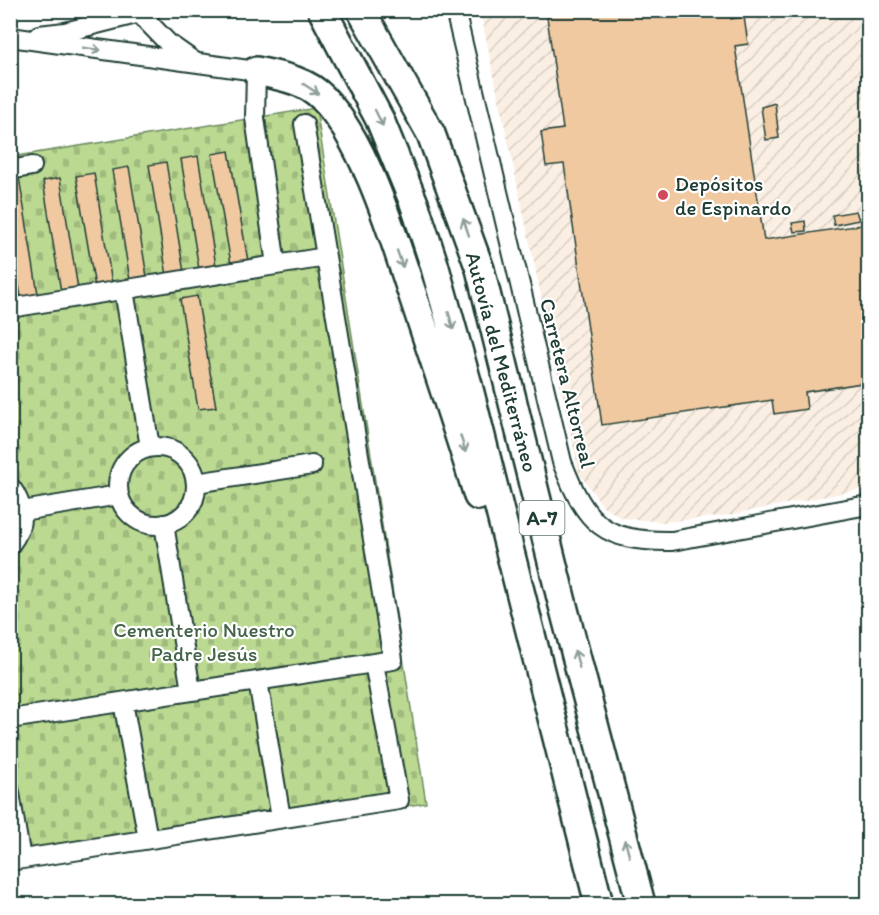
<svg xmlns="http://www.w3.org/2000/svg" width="879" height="915" viewBox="0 0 879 915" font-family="Itim,sans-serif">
<defs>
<pattern id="industrial-furrows" width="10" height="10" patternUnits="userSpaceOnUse" patternTransform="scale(1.5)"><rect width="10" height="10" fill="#fbefe3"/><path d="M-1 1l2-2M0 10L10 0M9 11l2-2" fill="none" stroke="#d7cec3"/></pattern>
<pattern id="cemetery-stones" width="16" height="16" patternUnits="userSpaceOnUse" patternTransform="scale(1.5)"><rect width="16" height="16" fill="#bbd991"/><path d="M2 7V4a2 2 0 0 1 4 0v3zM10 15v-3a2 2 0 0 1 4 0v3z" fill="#a0bb7e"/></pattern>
</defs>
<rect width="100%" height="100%" fill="#fff"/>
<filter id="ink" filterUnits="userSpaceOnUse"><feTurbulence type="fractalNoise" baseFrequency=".0167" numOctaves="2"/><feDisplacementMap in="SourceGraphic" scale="12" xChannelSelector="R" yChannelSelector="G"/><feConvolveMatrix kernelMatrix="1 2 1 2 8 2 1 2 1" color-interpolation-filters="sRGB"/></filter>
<g filter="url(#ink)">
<path fill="url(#industrial-furrows)" d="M480,11H868V488L724,516L664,522L621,518L602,505L579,473Z"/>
<path fill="url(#cemetery-stones)" stroke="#6d8b62" stroke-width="1.5" d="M316,108L426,803L11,870V157Z"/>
<path fill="#f1c9a1" stroke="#1f3d34" stroke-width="1.5" d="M546,10H729L731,19L744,17L748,44L735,46L764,240L868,224V382L805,392L807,409L774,414L772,400L602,425L564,164L546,166L541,132L563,129Z
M775,103L779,138L766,140L761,107Z
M229,151L248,261L231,264L212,154Z
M198,156L216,266L199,269L181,159Z
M166,162L184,273L167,276L149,165Z
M129,167L147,277L130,280L112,170Z
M94,173L112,284L95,287L76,176Z
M19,177L38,294L21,297L10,233V179Z
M60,178L78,289L61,292L43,181Z
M856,211L859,220L834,225L832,215Z
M805,221L806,231L794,232L792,223Z
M197,296L216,407L198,409L180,299Z"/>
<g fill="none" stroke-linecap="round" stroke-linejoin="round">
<g stroke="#1f3d34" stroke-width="22">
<path id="minor" d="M140,10V14L168,43L195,62
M455,10L562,462C586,524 603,542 672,541L868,505
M39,35L65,32L152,10
M10,37L256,71L255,118L276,265L326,257
M10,170L32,166
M124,290L150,447
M10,308L276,265
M118 486a39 39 0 1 1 78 0a39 39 0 1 1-78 0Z
M196,483L312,465
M10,486C25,505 25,526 10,545
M22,511L119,495
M164,524L191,691
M258,681L281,818
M123,702L148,839
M10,719L393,660L304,124
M10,793L21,859
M10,861L399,800L374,663"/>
</g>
<g stroke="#1f3d34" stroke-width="32">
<path id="highway" d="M322,10L380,120L414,203L434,264L468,385L599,904
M361,10L431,134L480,269L561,598L641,904
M256,71C280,76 306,80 323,98C366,143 393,236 413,296C435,363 458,429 478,496"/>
</g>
<use href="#minor" stroke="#fff" stroke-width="18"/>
<use href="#highway" stroke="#fff" stroke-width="27"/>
</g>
<defs><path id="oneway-shaft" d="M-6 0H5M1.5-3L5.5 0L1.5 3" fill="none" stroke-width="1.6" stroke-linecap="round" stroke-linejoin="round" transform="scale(1.5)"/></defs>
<g stroke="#8f9e9a">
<use href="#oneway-shaft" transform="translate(92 49) rotate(8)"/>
<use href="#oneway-shaft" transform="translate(311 89) rotate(33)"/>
<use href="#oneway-shaft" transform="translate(379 118) rotate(64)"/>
<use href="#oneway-shaft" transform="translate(466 227) rotate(-109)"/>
<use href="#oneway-shaft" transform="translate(400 259) rotate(71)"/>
<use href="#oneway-shaft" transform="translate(451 321) rotate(74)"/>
<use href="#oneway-shaft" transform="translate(463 444) rotate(73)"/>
<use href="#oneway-shaft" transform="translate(577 659) rotate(-105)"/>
<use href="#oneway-shaft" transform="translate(627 848) rotate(-105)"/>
</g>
</g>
<circle fill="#d1495b" stroke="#fff" stroke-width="2" cx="663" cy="195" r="6"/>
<g text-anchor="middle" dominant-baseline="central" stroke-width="4.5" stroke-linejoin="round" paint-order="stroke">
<rect fill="#fff" stroke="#627771" stroke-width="1.5" x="519.5" y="501" width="45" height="34" rx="4.5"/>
<g font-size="20" font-weight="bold" fill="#1f3d34">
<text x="542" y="518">A-7</text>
</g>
<g font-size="21" fill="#1f3d34" stroke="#fff" text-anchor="start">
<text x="675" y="183">Depósitos<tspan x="675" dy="24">de Espinardo</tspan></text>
</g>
<g font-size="21" fill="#1f3d34" stroke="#fff">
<text transform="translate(502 362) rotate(75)">Autovía del Mediterráneo</text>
<text transform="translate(568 383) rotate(76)">Carretera Altorreal</text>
</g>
<g font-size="21" fill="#46644b" stroke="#fff">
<text x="204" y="629">Cementerio Nuestro<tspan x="204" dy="24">Padre Jesús</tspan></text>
</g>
</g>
<rect width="879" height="915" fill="none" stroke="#fff" stroke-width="36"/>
<rect x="18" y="18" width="843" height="879" fill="none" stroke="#1f3d34" stroke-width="2" filter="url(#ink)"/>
</svg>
